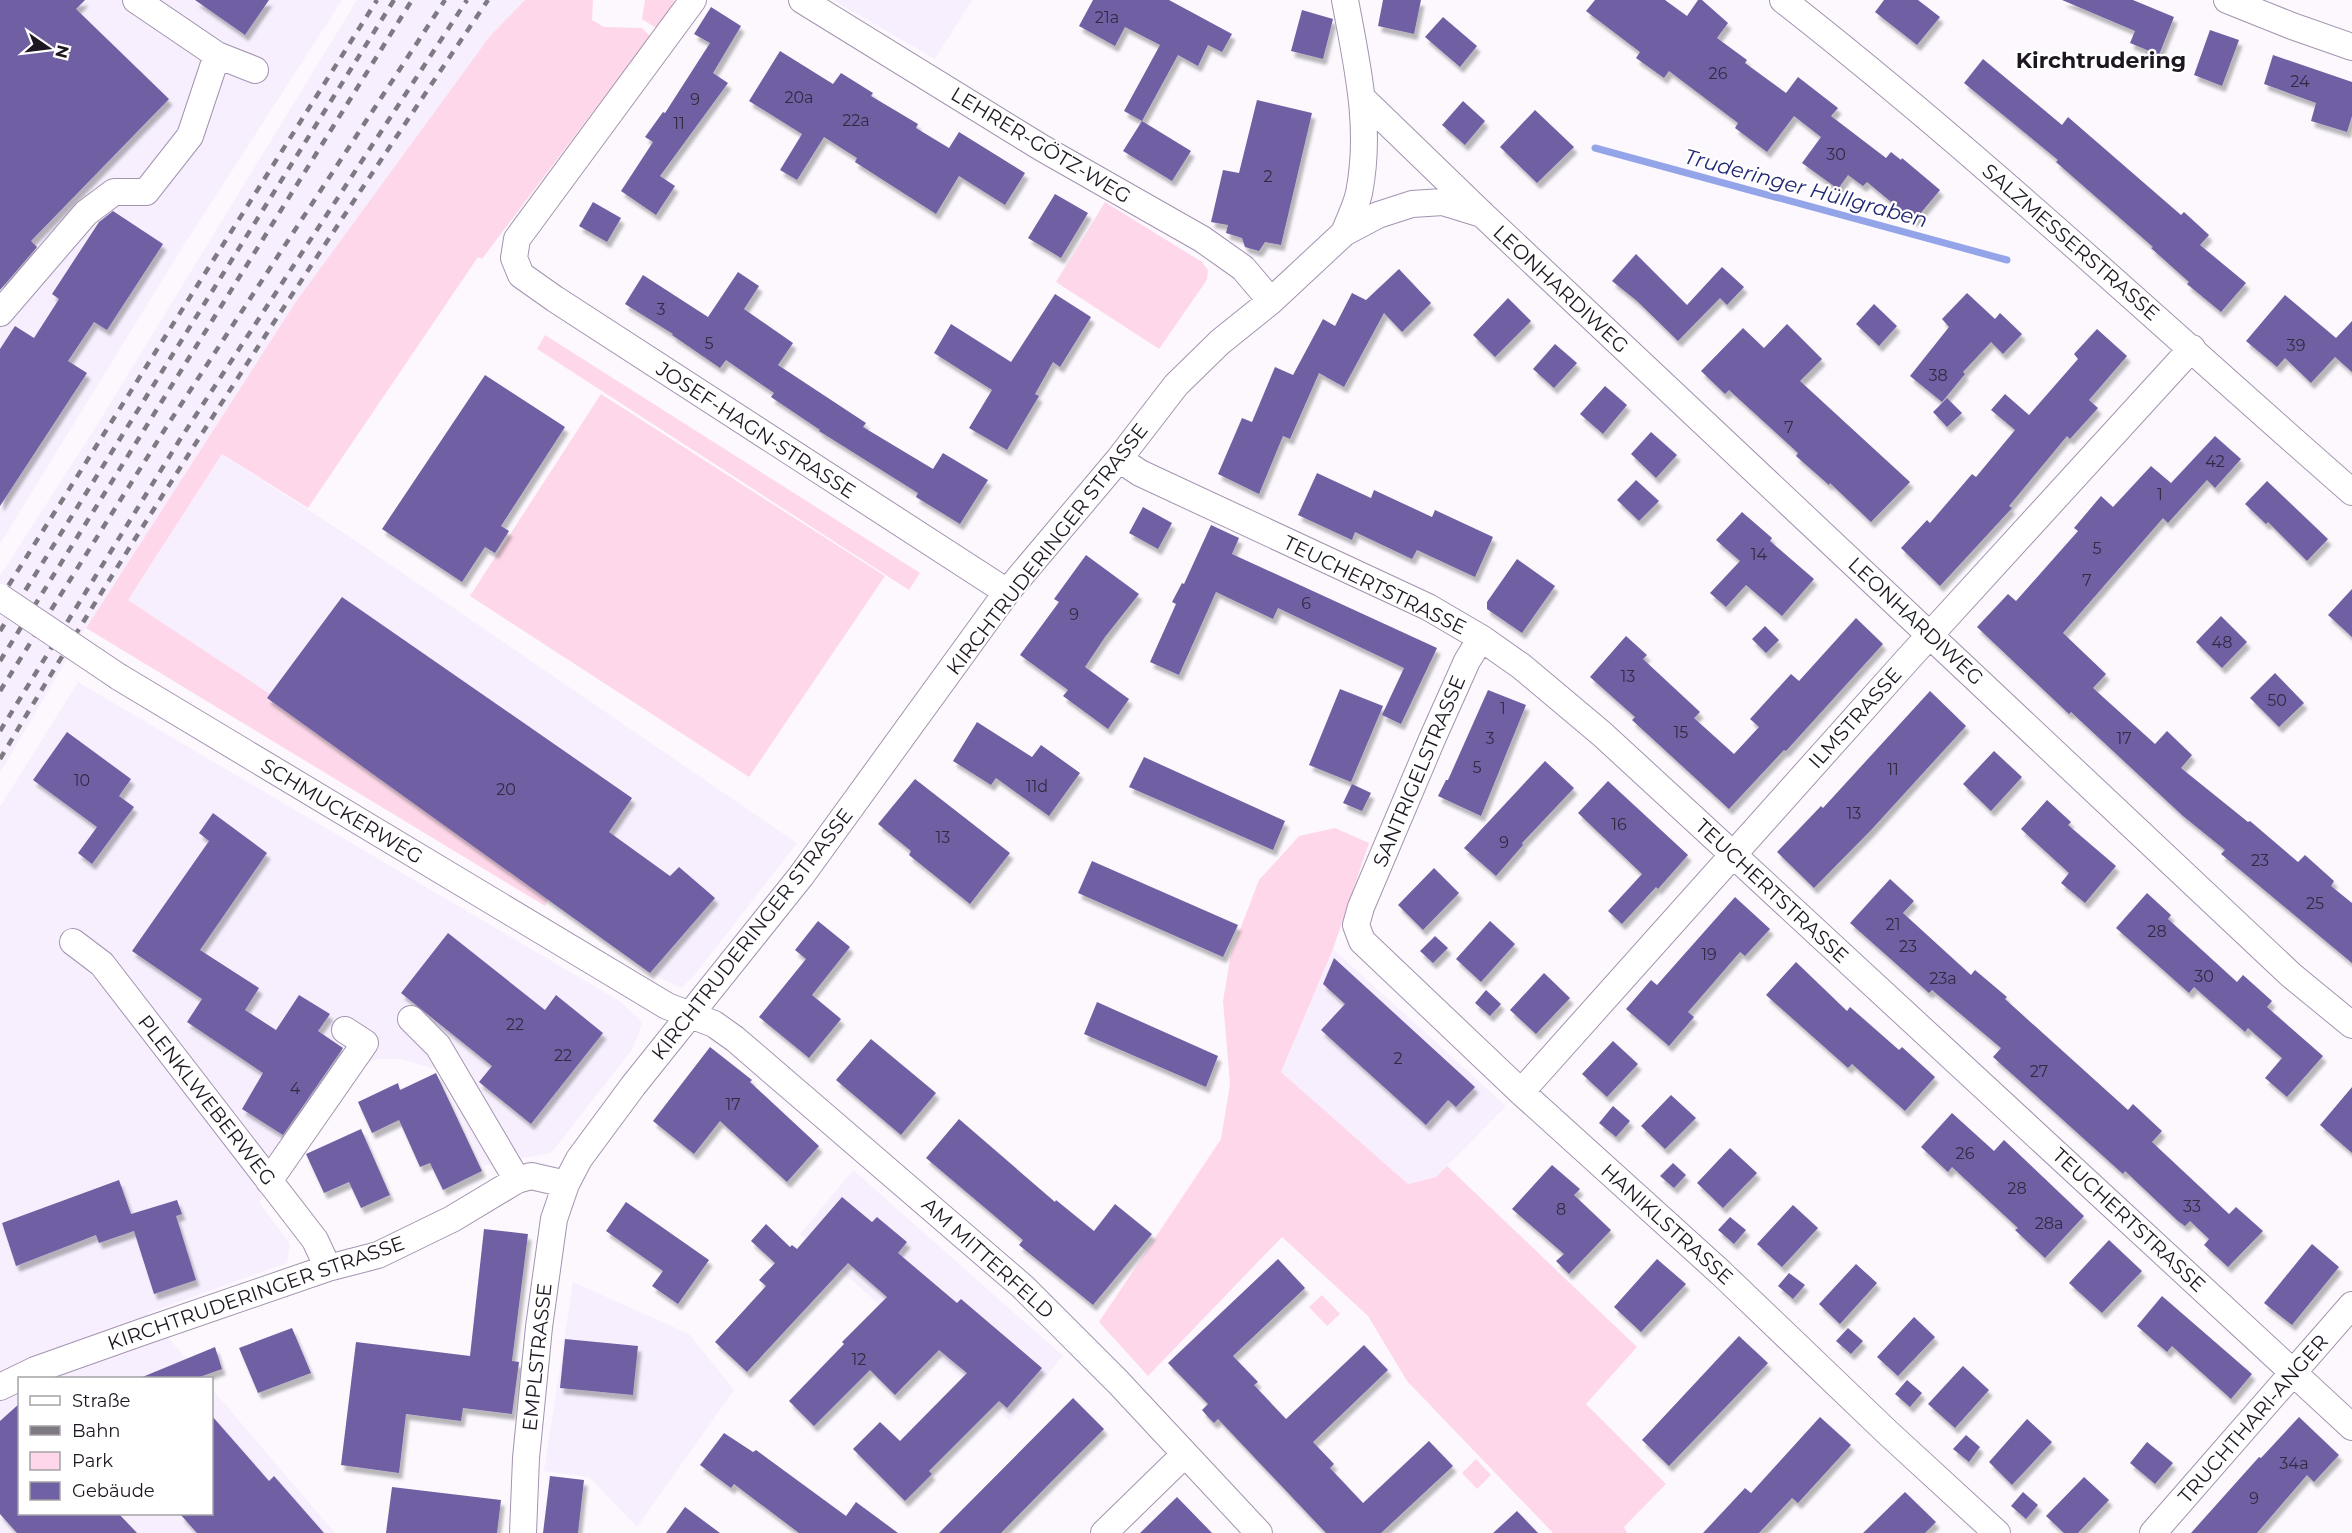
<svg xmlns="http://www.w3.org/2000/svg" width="2352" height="1533" viewBox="0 0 2352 1533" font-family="Montserrat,sans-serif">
<defs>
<filter id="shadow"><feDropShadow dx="3.5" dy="6" stdDeviation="1.5" flood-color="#0004"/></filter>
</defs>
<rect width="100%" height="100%" fill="#fcf8fe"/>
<path fill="#f7effe" d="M0,0H342L182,248L0,544Z
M357,0H525L490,36L295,303L80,637L0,773V576L97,425Z
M833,0H972L935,59Z
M222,454L347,535L797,843L694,976L681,988L650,973L128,600Z
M78,682L621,1002L643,1023L631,1051L551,1153L483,1166L439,1070L401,1059H376L356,1068L259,1202L290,1244L287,1263L147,1313L203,1378H20V1514H212V1389L335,1533H0V807Z
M1333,949L1506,1106L1436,1177L1408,1184L1281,1072Z
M853,1170L1063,1356L1010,1421L800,1234Z
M573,1282L689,1334L734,1390L637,1527L589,1477L544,1471Z"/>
<path fill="#fed8ea" d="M525,0H593L592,20L604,27L642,28L650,36L482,259L478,257L308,508L222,454L128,600L270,694L267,698L548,899L545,906L86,628L295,303L490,36Z
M645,0H674L673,5L656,28L642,19Z
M1105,202L1202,262L1208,270L1207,279L1202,287L1159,349L1056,282Z
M545,335L920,573L909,590L537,349Z
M601,394L885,576L749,777L470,596Z
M1335,828L1369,843L1333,949L1281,1072L1408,1184L1436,1177L1447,1166L1637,1347L1586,1404L1666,1484L1624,1527L1627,1533H1553L1407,1381L1368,1316L1282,1237L1148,1376L1099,1322L1221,1139L1230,1084L1223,1001L1231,953L1259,880L1299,836Z
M1322,1295L1340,1314L1327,1326L1309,1307Z
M1476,1459L1491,1475L1477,1489L1462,1473Z"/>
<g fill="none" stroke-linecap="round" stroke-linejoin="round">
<path stroke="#94a4e8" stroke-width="7" d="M1595,148L2007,260"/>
</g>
<path fill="#6f61a3" filter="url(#shadow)" d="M0,0H85L76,9L169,99L31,241L37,247L0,290Z
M195,0H269L245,35Z
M1093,0H1169L1232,34L1222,52L1208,45L1198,66L1178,55L1142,121L1124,111L1160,45L1125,27L1115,46L1079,26Z
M1383,0H1421L1414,34L1378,26Z
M1595,0H1665L1687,16L1698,0H1702L1728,23L1717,38L1747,60L1745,63L1786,93L1798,77L1838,108L1831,116L1886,158L1891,152L1901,160L1902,158L1940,190L1914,221L1867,182L1863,186L1848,175L1838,189L1802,163L1821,137L1794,116L1767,152L1735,128L1738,123L1669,71L1664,78L1636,58L1640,52L1586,11Z
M1884,0H1918L1940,17L1917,45L1875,12Z
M2062,0H2133L2174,17L2159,55L2130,43L2135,31Z
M711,7L741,26L713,73L728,83L660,176L675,186L656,215L621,191L653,142L645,137L663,112L665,113L710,43L694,34Z
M1302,10L1333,19L1323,59L1291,51Z
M1443,17L1477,46L1460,67L1425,37Z
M2210,30L2239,40L2222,86L2194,75Z
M780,51L833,84L841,73L873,93L871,96L918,124L916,128L949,148L959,132L1025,173L1005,205L959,176L936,214L855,162L857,158L824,137L797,180L780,170L802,134L749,101Z
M2273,55L2352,82V116L2347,132L2311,121L2316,103L2264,84Z
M1983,59L2062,125L2068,117L2181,215L2184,212L2209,235L2200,245L2246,283L2221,312L2187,284L2189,282L2151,248L2153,247L2056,162L2058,160L1964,83Z
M1257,100L1312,113L1281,245L1265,242L1259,251L1245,247L1242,238L1226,233L1228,225L1211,222L1223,170L1239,173Z
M1463,101L1485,121L1465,145L1442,125Z
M1535,110L1574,147L1537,183L1500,147Z
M1142,121L1191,151L1172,181L1123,151Z
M1055,194L1088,213L1061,258L1028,238Z
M593,202L621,218L607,242L579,226Z
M113,211L163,244L107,330L94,322L68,361L87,373L0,506V349L15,326L34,338L59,299L52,294L99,222Z
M1636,254L1687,305L1722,267L1744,287L1727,305L1720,298L1678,341L1637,301L1612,281Z
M1399,269L1431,303L1402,332L1384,313L1344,387L1319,373L1290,439L1283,436L1259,494L1218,474L1242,418L1252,422L1275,367L1293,375L1323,319L1335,326L1352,293L1366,300Z
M738,272L759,286L744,309L793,343L778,365L866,423L863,427L933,469L943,453L988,480L960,524L916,497L918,493L819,431L820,430L771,397L774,393L726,360L720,368L672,335L673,334L625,304L643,275L708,317Z
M1967,293L1995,319L2000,313L2022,334L2003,354L1991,342L1963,372L1965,374L1942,402L1910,376L1949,327L1942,319Z
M1055,294L1091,317L1060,367L1053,362L1035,394L1039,396L1007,450L969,428L992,390L934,353L951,324L1011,362Z
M2285,295L2336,338L2352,321V372L2335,357L2311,383L2285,358L2277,367L2246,341Z
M1508,298L1531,321L1495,357L1473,335Z
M1874,304L1897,326L1879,346L1856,324Z
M1787,324L1822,359L1800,381L1910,482L1871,522L1830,483L1829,485L1796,456L1798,453L1729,390L1725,394L1701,371L1743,328L1764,348Z
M2097,329L2127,356L2089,400L2098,408L2070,439L2067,436L2009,506L2012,508L1940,586L1901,548L1927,520L1930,523L1972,474L1976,477L2015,430L1991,410L2005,394L2029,415L2078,359L2074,354Z
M1555,344L1577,363L1554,388L1533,369Z
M485,375L565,427L501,526L509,531L495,553L485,547L462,582L382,529Z
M1605,386L1627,405L1603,434L1580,414Z
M1947,398L1962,413L1947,427L1933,412Z
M1651,432L1677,455L1656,478L1631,454Z
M2215,436L2241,459L2215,488L2207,480L2168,523L2163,518L2063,633L2106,674L2093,688L2155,744L2167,731L2192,755L2181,768L2248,822L2250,821L2298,862L2305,855L2334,881L2331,886L2352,903V963L2221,854L2225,850L2183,816L2071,712L2069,714L1977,627L2008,594L2016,601L2078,531L2074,528L2101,496L2113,507L2151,466L2171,483Z
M1317,473L1371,498L1374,490L1432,517L1435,510L1493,537L1475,577L1417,550L1412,559L1355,532L1352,540L1298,515Z
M1636,480L1659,501L1639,521L1617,500Z
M2267,481L2328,539L2307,561L2268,522L2266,524L2245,504Z
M1143,507L1172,523L1158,549L1129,533Z
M1742,512L1772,538L1770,541L1814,579L1782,616L1746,585L1726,607L1710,593L1740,561L1716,540Z
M1211,525L1239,538L1232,554L1437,648L1401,724L1382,715L1404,668L1278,608L1273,619L1216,592L1179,675L1150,662L1176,604L1172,602L1182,583L1184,584Z
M1086,555L1139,594L1105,637L1085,667L1129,699L1108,729L1063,696L1068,690L1020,655L1059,602L1054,599Z
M1517,559L1555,586L1522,633L1487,609V602Z
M2352,589V637L2328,615Z
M342,597L632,798L609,832L670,876L679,867L715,898L650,973L267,698Z
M2221,616L2247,642L2222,668L2196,642Z
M1856,618L1883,644L1786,751L1784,750L1729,809L1632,720L1635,717L1590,677L1626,636L1647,655L1643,659L1700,712L1694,718L1734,754L1759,727L1750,719L1791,674L1799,681Z
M1765,626L1779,640L1766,653L1752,639Z
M2275,673L2304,703L2279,727L2250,698Z
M1340,689L1383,706L1351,782L1309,765Z
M1488,690L1526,705L1481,816L1438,796L1446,780H1448Z
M1930,691L1966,726L1872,829L1814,888L1777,852L1821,806L1823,808Z
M977,722L1032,757L1041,745L1080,773L1049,816L996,778L991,785L953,761Z
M67,732L131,779L119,796L134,807L92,864L78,853L97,827L33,780Z
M1994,751L2022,777L1991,811L1963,784Z
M1144,757L1285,821L1273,850L1129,787Z
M1545,761L1574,788L1522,843L1523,845L1496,876L1464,848Z
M915,779L1010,853L970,904L909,855L911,851L878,824Z
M1608,781L1688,855L1658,889L1656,887L1622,924L1608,911L1642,874L1578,813Z
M1352,784L1371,793L1362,811L1343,803Z
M2047,800L2071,822L2068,825L2116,866L2085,903L2061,883L2069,873L2021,829Z
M213,813L267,853L200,950L259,988L245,1010L276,1030L299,995L330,1014L318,1031L343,1048L283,1135L242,1109L263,1073L187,1022L202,999L132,951L209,841L199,833Z
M1092,861L1238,925L1223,957L1078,893Z
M1434,868L1459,893L1423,930L1398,905Z
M1890,879L1914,901L1903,913L1971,975L1975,970L2007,997L2005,999L2128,1110L2133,1104L2162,1131L2152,1142L2229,1214L2236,1207L2263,1231L2228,1267L2204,1245L2209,1239L2190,1221L2185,1226L2178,1221L2125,1171L2123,1174L1993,1057L2001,1048L1932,990L1929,993L1850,923Z
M2147,893L2171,915L2168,919L2237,982L2243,975L2272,1001L2267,1007L2323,1056L2287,1097L2265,1078L2282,1058L2248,1028L2245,1032L2194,987L2189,993L2116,928Z
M1735,897L1770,929L1745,956L1740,952L1688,1012L1694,1017L1669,1046L1626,1009L1651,980L1657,985Z
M818,921L850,947L812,995L841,1019L809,1058L759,1017L806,959L795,950Z
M1490,921L1515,944L1481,982L1456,959Z
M448,933L545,1010L556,995L603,1033L531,1124L479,1082L492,1066L401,993Z
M1435,936L1448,948L1433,963L1420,951Z
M1334,958L1475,1087L1456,1107L1448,1100L1426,1125L1321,1030L1345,1004L1323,984Z
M1796,962L1847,1011L1850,1007L1899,1050L1902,1047L1935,1077L1905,1111L1852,1064L1848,1068L1766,995Z
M1544,973L1570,998L1536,1034L1510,1010Z
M1486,990L1501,1004L1490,1016L1475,1003Z
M1097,1002L1218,1056L1206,1087L1084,1034Z
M871,1039L936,1093L901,1135L836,1080Z
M1613,1041L1638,1064L1607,1097L1582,1074Z
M710,1047L752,1080L750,1082L819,1146L787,1182L720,1121L694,1154L653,1121Z
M436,1073L482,1171L443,1190L430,1163L420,1167L399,1120L372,1133L358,1102L398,1083L400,1090Z
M2352,1087V1153L2320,1125Z
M1671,1095L1696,1118L1665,1149L1641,1126Z
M1613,1106L1630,1121L1616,1137L1599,1123Z
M1952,1113L1994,1151L2004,1140L2084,1216L2045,1258L2015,1230L2018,1228L1952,1167L1948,1172L1921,1147Z
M959,1119L1055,1202L1056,1200L1094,1231L1115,1204L1152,1234L1093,1305L1019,1245L1023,1240L926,1158Z
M361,1129L390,1195L361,1208L349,1182L324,1193L306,1154Z
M1730,1148L1757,1173L1723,1208L1697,1183Z
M1673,1163L1686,1175L1674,1188L1660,1176Z
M1552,1165L1580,1189L1574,1195L1611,1230L1569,1274L1556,1261L1564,1254L1512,1209Z
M119,1180L131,1214L177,1200L182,1214L176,1216L196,1280L154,1294L134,1231L99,1243L96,1235L16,1266L2,1223Z
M842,1197L872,1222L877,1217L907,1242L898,1253L957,1303L961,1299L1042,1368L1007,1408L999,1401L929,1471L932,1474L905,1501L853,1449L880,1422L900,1441L967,1373L939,1350L895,1395L870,1370L814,1426L789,1401L844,1344L842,1342L887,1297L848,1263L747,1372L715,1342L766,1286L759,1280L775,1263L751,1241L766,1224L790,1247L792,1245L797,1249Z
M626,1202L709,1260L678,1304L652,1286L663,1271L606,1231Z
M1793,1205L1818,1228L1782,1267L1757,1244Z
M1730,1217L1746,1230L1734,1244L1718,1230Z
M484,1229L528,1234L512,1361L519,1362L512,1414L463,1408L461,1421L406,1414L399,1473L341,1465L356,1342L470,1356Z
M2109,1240L2142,1271L2102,1313L2069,1283Z
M2312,1244L2339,1267L2292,1325L2264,1303Z
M1278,1259L1305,1288L1233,1356L1258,1382L1254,1385L1286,1419L1364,1345L1388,1370L1313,1442L1334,1464L1330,1468L1363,1503L1429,1441L1453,1466L1381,1533H1326L1218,1419L1214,1423L1208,1417L1202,1410L1208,1404L1168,1363Z
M1657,1259L1686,1284L1641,1332L1614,1307Z
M1856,1264L1877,1283L1840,1324L1819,1304Z
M1789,1273L1805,1285L1793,1299L1778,1286Z
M2162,1296L2252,1374L2231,1399L2172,1346L2167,1352L2137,1326Z
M1914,1317L1935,1337L1898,1376L1877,1357Z
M292,1328L311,1373L258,1393L239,1348Z
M1848,1328L1863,1341L1851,1354L1836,1341Z
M1739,1336L1768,1363L1669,1466L1642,1440Z
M565,1339L638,1346L633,1395L560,1388Z
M215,1347L222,1369L197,1378H140Z
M1963,1366L1989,1390L1955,1428L1928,1404Z
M1907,1380L1922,1393L1910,1407L1895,1394Z
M1073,1398L1104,1429L1051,1482L1001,1533H939Z
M20,1403V1514H119L137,1533H17L0,1514V1421Z
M212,1416L269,1481L274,1476L324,1533H197L180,1514H212Z
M1820,1417L1851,1445L1798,1503L1792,1498L1759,1533H1703L1745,1488L1751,1493Z
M2299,1417L2339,1455L2314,1482L2307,1475L2257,1533H2191L2259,1457L2261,1458Z
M2027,1419L2052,1442L2012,1485L1989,1462Z
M724,1433L753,1452L756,1450L846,1516L856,1502L898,1533H799L734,1484L731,1488L700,1465Z
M1966,1435L1980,1447L1969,1462L1953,1449Z
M2147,1442L2173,1463L2155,1484L2130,1463Z
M550,1476L584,1480L578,1533H543Z
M2084,1477L2109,1500L2078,1533H2064L2046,1516Z
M392,1487L501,1500L497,1533H386Z
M1905,1492L1936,1522L1925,1533H1863Z
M2023,1492L2038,1505L2026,1519L2011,1506Z
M1177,1497L1212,1533H1140Z
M685,1507L720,1533H666Z
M1517,1511L1538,1533H1493Z"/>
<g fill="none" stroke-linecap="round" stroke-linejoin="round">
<g stroke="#a393b0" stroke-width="28">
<path id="minor" d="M136,0L217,55L255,70
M693,0L517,239L514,258L521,275L555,299L1007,592
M802,0L1042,148L1202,239L1243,268L1271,301
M1783,0C1981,155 2163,327 2352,492
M2227,0L2292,26L2352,47
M1363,99L1482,214L2291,975L2352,1025
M1344,233C1349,220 1356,207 1359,193C1372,127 1357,65 1345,0
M0,313L86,213L114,192H146L190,136L217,55
M1119,459L1140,473L1428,607L1481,638L1521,666L1602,734L1741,862L2352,1427
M1481,638L1467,661L1433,737L1361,907L1356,925L1362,941L1521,1092L1721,1273L1887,1432L1997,1533
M119,677L667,1006L714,1024L735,1039L1023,1287L1118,1382L1259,1533
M73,942L102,964L315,1240L328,1268
M411,1019L438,1046L517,1180
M1521,1092L1908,659L2192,348
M269,1181L365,1043L345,1030
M0,1387L35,1370L145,1331L328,1268L378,1255L452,1219L517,1180L531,1176L566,1184
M523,1533L526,1458L539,1327L554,1219L566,1184L579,1159L633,1086L801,876L1007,592L1119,459L1176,385L1220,342L1271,301L1344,233L1378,215L1412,204L1443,202L1482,214
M1104,1533L1185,1454
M2153,1533L2352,1305"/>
</g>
<use href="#minor" stroke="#fff" stroke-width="26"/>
<path stroke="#7f7982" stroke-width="4.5" stroke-dasharray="8 8" stroke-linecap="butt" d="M0,599L377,0
M0,631L394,0
M0,661L412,0
M0,691L167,426L445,0
M0,731L179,441L467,0
M0,759C154,501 320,250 488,0"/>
<g stroke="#a393b0" stroke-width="28" stroke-linecap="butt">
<path id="minor-bridge" d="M0,597L119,677"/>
</g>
<use href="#minor-bridge" stroke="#fff" stroke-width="26"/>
</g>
<g text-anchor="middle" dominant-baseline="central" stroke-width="4.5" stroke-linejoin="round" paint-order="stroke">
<g font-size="16" fill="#322a42">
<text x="1107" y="17">21a</text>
<text x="1718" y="73">26</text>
<text x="2300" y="81">24</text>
<text x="799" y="97">20a</text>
<text x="695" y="99">9</text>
<text x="856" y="120">22a</text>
<text x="679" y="123">11</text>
<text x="1836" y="154">30</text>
<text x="1268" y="176">2</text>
<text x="661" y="309">3</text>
<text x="709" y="343">5</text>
<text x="2296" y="345">39</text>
<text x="1938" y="375">38</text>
<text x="1789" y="427">7</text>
<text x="2215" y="461">42</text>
<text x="2160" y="494">1</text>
<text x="2097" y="548">5</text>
<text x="1759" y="554">14</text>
<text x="2087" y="580">7</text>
<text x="1306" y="603">6</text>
<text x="1074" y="614">9</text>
<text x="2222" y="642">48</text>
<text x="1628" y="676">13</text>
<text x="2277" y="700">50</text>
<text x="1503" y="708">1</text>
<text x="1681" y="732">15</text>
<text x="1490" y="738">3</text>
<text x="2124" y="738">17</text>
<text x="1477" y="767">5</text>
<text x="1893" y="769">11</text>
<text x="82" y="780">10</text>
<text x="1037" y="786">11d</text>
<text x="506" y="789">20</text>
<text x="1854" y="813">13</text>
<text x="1619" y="824">16</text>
<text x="943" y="837">13</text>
<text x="1504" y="842">9</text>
<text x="2260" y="860">23</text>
<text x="2315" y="903">25</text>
<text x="1893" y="924">21</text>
<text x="2157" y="931">28</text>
<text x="1908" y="946">23</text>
<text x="1709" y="954">19</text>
<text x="2204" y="976">30</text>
<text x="1943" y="978">23a</text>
<text x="515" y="1024">22</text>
<text x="563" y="1055">22</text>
<text x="1398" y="1058">2</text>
<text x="2039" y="1071">27</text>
<text x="295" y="1088">4</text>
<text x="733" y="1104">17</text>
<text x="1965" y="1153">26</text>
<text x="2017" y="1188">28</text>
<text x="2192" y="1206">33</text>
<text x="1561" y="1209">8</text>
<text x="2049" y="1223">28a</text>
<text x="859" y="1359">12</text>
<text x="2294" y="1463">34a</text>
<text x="2254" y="1498">9</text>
</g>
<g font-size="20" fill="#1e1722" stroke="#fff">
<text transform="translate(1041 145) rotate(31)">LEHRER-GÖTZ-WEG</text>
<text transform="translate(2071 242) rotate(41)">SALZMESSERSTRASSE</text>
<text transform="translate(1561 289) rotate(43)">LEONHARDIWEG</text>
<text transform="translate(756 430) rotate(33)">JOSEF-HAGN-STRASSE</text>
<text transform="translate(1047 549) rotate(-52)">KIRCHTRUDERINGER STRASSE</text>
<text transform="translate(1375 585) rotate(26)">TEUCHERTSTRASSE</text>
<text transform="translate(1916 621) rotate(43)">LEONHARDIWEG</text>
<text transform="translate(1855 718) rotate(-48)">ILMSTRASSE</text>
<text transform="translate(1419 771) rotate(-67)">SANTRIGELSTRASSE</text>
<text transform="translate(342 811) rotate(31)">SCHMUCKERWEG</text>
<text transform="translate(1772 891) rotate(43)">TEUCHERTSTRASSE</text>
<text transform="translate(752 934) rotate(-52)">KIRCHTRUDERINGER STRASSE</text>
<text transform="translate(207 1100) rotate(52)">PLENKLWEBERWEG</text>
<text transform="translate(2129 1220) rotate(43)">TEUCHERTSTRASSE</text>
<text transform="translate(1667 1224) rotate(42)">HANIKLSTRASSE</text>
<text transform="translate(988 1258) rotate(42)">AM MITTERFELD</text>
<text transform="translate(256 1293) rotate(-19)">KIRCHTRUDERINGER STRASSE</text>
<text transform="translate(537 1357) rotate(-84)">EMPLSTRASSE</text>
<text transform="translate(2253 1419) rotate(-49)">TRUCHTHARI-ANGER</text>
</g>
<g font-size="21" font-style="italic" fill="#222774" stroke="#fff">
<text transform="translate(1806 188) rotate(15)">Truderinger Hüllgraben</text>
</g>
<g font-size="22" font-weight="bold" fill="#1e1722" stroke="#fff">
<text x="2101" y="60">Kirchtrudering</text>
</g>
</g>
<rect x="18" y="1377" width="195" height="138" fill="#ffffff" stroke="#a5a2a7" stroke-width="1.5"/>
<rect x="30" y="1396" width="30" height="9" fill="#ffffff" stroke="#a5a2a7" stroke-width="1.5"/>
<text x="72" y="1407" font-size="18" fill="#1e1722">Straße</text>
<rect x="30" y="1426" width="30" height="9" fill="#7f7982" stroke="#a5a2a7" stroke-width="1.5"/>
<text x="72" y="1437" font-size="18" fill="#1e1722">Bahn</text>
<rect x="30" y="1452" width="30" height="18" fill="#fed8ea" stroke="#a5a2a7" stroke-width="1.5"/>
<text x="72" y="1467" font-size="18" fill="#1e1722">Park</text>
<rect x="30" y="1482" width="30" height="18" fill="#6f61a3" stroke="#a5a2a7" stroke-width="1.5"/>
<text x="72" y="1497" font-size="18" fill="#1e1722">Gebäude</text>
<g transform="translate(48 48) rotate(104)" stroke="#ffffff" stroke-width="4.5" paint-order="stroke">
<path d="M0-4.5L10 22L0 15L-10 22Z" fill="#1e1722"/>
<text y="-9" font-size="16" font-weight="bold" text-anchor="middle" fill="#1e1722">N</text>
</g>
</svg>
